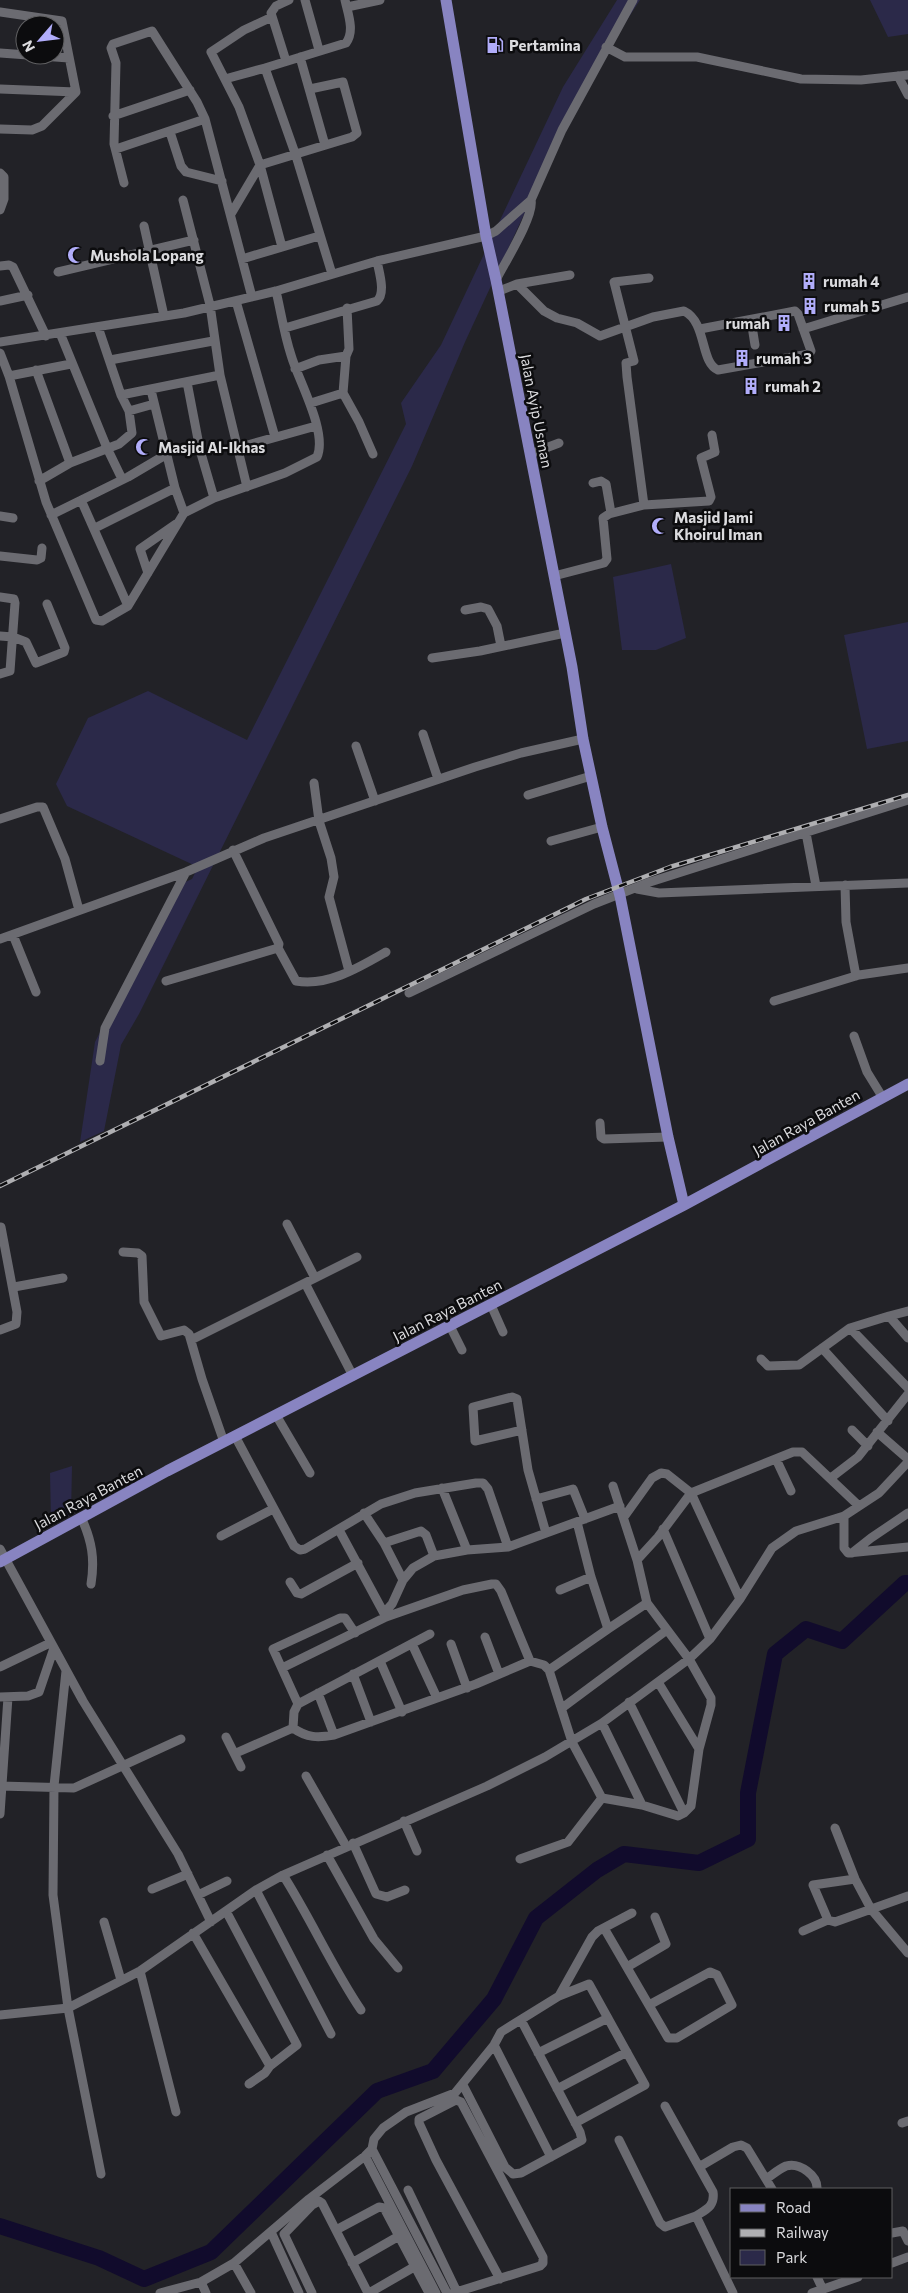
<svg xmlns="http://www.w3.org/2000/svg" width="908" height="2293" viewBox="0 0 908 2293" font-family="Commissioner,sans-serif">
<rect width="100%" height="100%" fill="#222227"/>
<path fill="#2b2949" d="M617,0H640L582,89L465,342L412,466L139,1014L121,1045L104,1131L80,1142L95,1042L174,887L192,879L198,867L67,806L56,784L88,718L148,691L247,740L406,424L401,403L441,345L563,87Z
M870,0H908V34L888,37Z
M671,564L686,638L656,650H622L613,577Z
M908,622V741L867,749L844,635Z
M72,1466L71,1515L51,1521L50,1473Z"/>
<g fill="none" stroke-linecap="round" stroke-linejoin="round">
<path stroke="#110b2c" stroke-width="16" d="M0,2226L99,2258L144,2279L211,2252L377,2091L433,2071L494,1999L536,1918L597,1870L624,1854L699,1863L748,1839V1793L775,1654L806,1629L842,1641L905,1583H908"/>
<path stroke="#6b6b71" stroke-width="9" d="M305,0L319,50
M347,7L380,0
M0,12L62,21L76,92
M272,17L244,30L211,52L239,107L260,165L282,247
M606,47L625,57H697L801,79L861,80L908,75
M0,53L69,58
M300,57L325,145
M286,61L271,13L276,6L289,0
M265,68L346,43C355,31 348,14 345,0
M898,76L908,95
M225,79L265,68L296,156L332,274
M0,89L76,92
M113,116L190,90
M0,129L32,130L42,126L76,92
M170,132L181,166L186,172L222,181
M116,149L205,119
M0,173L4,177V199L0,210
M124,183L114,144L116,63L111,48L113,44L152,31L197,102L205,119L252,297
M231,214L260,165L352,137L357,133L343,82L310,89
M144,226L164,316
M242,259L319,236
M0,266L9,265L13,267L46,336
M58,272L194,240
M496,280C504,264 535,215 531,200
M517,284L570,275
M499,291L517,284L544,311L557,318L577,323L600,336L653,317L684,311C707,322 700,363 718,370L809,354L811,351L798,314L795,311L700,329
M0,301L28,295
M236,301L275,437
M347,308L349,349L346,356L343,393L359,422L373,454
M751,320L755,345
M285,328L377,301C386,293 379,272 377,261
M803,329L908,297
M60,333L107,448L122,479
M0,342L184,313L276,291L377,261L486,236L496,231L531,200L562,130L633,0
M0,353L9,376L46,502L96,620L102,621L128,606L184,513L214,498L285,473L317,457C328,432 298,380 291,355C284,334 281,312 276,291
M110,360L213,341
M295,369L319,360L346,356
M36,370L70,463
M220,375L247,487
M9,376L71,364
M187,382L200,450L214,498
M151,390L175,488L184,513
M121,395L220,375L210,305L183,200
M311,403L343,393
M129,411L154,404
M237,448L316,426
M530,454L559,443
M39,481L70,463L119,444L132,433L129,411L121,395L98,327
M593,483L601,481L606,484L611,513
M81,500L128,606
M644,505L627,377L626,363L634,361L614,282L649,278
M51,515L128,477L167,454
M0,516L13,518
M95,528L175,488
M0,556L37,560L41,558L42,548
M148,573L140,549L176,524
M554,576L604,563L607,559L603,518L609,514L644,505L709,501L711,497L701,458L715,452L712,435
M0,597L14,599L15,603L10,671L0,674
M465,610L481,607L488,609L497,626L501,646
M0,636L13,637L26,642L36,663L64,652L65,648L47,604
M432,658L480,651L565,633
M423,734L438,779
M356,746L375,801
M314,783L319,821L331,858L334,877L329,897L349,971
M528,795L591,776
M0,819L37,807H43L65,859L79,910
M806,833L816,886
M551,841L602,827
M845,885L846,922L856,976
M637,889L659,893L908,883
M13,935L36,992
M0,939L186,872L264,838L475,767L521,753L583,739
M278,948L296,981C327,987 360,967 386,952
M166,981L278,948L279,944L233,850
M409,993L594,904L650,882L908,800
M774,1001L859,975L908,968
M854,1036L867,1072L883,1098
M100,1061L105,1028L186,872
M600,1123L601,1137L604,1139L668,1137
M287,1224L315,1278
M123,1252L138,1253L142,1256L144,1302L161,1336L184,1330L189,1334L202,1379L224,1442
M305,1283L353,1376
M14,1287L63,1278
M491,1305L503,1332
M889,1316L908,1311
M450,1326L462,1350
M850,1328L908,1388
M0,1330L16,1324L17,1312L1,1227
M191,1340L357,1257
M822,1348L888,1421
M761,1359L768,1366L799,1365L850,1328L889,1316L908,1338
M276,1415L310,1473
M522,1430L475,1441L473,1407L512,1397L517,1399L528,1470L546,1533
M852,1430L868,1446
M877,1432L908,1459
M235,1436L294,1546L300,1550L305,1549L381,1504L415,1493L476,1483H483L488,1489L508,1547
M776,1459L791,1491
M908,1462L879,1493L844,1516V1548L848,1553L908,1547
M832,1477L858,1457L908,1394
M442,1488L467,1550
M536,1499L573,1489L585,1519
M364,1513L384,1543L421,1531L426,1535L434,1556L467,1550L508,1547L620,1506
M81,1517C92,1541 95,1559 91,1584
M624,1517L652,1478L661,1473L667,1474L691,1493L658,1537L637,1560
M663,1529L710,1639
M339,1530L386,1617
M221,1536L273,1509
M384,1543L403,1580L392,1604L384,1613
M0,1549L83,1701L178,1854L211,1922
M852,1553L871,1538L908,1513
M403,1580L413,1568L434,1556
M290,1582L297,1593L301,1594L358,1563
M560,1590L591,1577
M740,1599L691,1493L793,1452H802L859,1506
M608,1629L647,1603
M430,1634L298,1704L294,1712L293,1728C307,1738 318,1738 334,1735L476,1684L530,1661L544,1665L549,1670L608,1629L591,1577L577,1522
M485,1637L499,1674
M412,1644L437,1698
M451,1644L467,1688
M380,1661L402,1712
M0,1667L50,1643
M282,1668L386,1617L463,1590L492,1584H496L501,1591L530,1661
M66,1671L54,1786L53,1895L68,2008L101,2174
M353,1674L371,1722
M658,1682L699,1749
M318,1693L334,1735
M0,1697L28,1696L39,1692L54,1648
M629,1702L684,1813
M298,1704L273,1649L340,1618H345L355,1633
M562,1708L667,1630
M602,1723L642,1805
M226,1737L241,1767
M236,1753L293,1728
M306,1776L346,1846
M0,1786L74,1788L181,1739
M602,1798L642,1805L678,1816L684,1813L691,1806L699,1749L711,1705V1698L689,1659L647,1603L637,1560L613,1486
M0,1814L8,1697
M404,1821L417,1851
M835,1828L855,1879L871,1909L908,1953
M353,1843L376,1894L387,1897L405,1890
M327,1855L374,1939L398,1968
M520,1859L568,1842L602,1798L572,1742L549,1670
M283,1875C311,1919 332,1967 361,2010
M855,1879L813,1885L828,1920L835,1922L908,1896
M152,1889L188,1874
M256,1890L331,2034
M198,1895L227,1881
M226,1911L297,2045L270,2066
M104,1922L121,1980
M604,1928L668,2038H677L732,2005L717,1975L710,1972L649,2005
M803,1931L828,1920
M193,1933L270,2066L265,2073L249,2084
M627,1967L666,1944L655,1917
M140,1971L176,2112
M559,1996L592,1937L598,1931L632,1913
M0,2015L68,2008L140,1971L256,1890L283,1875L487,1786L545,1757L602,1723L689,1659L710,1639L740,1599L772,1548L796,1531L844,1516
M494,2045L551,2157
M538,2053L608,2018
M463,2085L505,2167L513,2174L521,2173L582,2140L580,2132L521,2020
M557,2089L627,2052
M665,2106L713,2192C715,2206 707,2209 696,2216L733,2293
M902,2123L908,2121
M619,2140L660,2223L665,2227L696,2216
M372,2149L447,2293
M365,2156L436,2293
M699,2167L733,2147L741,2145L747,2148L772,2189
M766,2179C772,2175 779,2169 786,2166C800,2162 818,2176 817,2189
M408,2190L457,2292
M336,2230L379,2207L384,2208L429,2293
M271,2232L299,2293
M892,2233L903,2231L908,2241
M234,2263L251,2293
M352,2263L399,2236
M892,2263L908,2257
M817,2277L823,2290
M201,2282L206,2293
M160,2293L201,2282L234,2263L309,2199L365,2156L372,2149L374,2139L383,2128L406,2112L455,2093L494,2045L501,2032L559,1996L589,1984L645,2085L575,2123
M312,2293L284,2234L312,2205L319,2201L322,2203L368,2293
M369,2293L414,2267
M453,2293L540,2266L543,2263V2257L461,2102L456,2100L419,2119V2123L436,2160L500,2279
M812,2293L858,2277"/>
<path stroke="#8884c1" stroke-width="11" d="M446,0L486,236L496,280L572,667L583,739L602,827L620,896L668,1137L684,1205
M0,1562L167,1471L684,1205L908,1084"/>
<g stroke="#afafb2" stroke-width="4.5">
<path id="rail" d="M0,1186L586,899L670,867L908,795"/>
</g>
<use href="#rail" stroke="#0c0c0e" stroke-width="2.5" stroke-dasharray="8" stroke-linecap="butt"/>
</g>
<defs>
<g id="fuel-bare" transform="scale(1.35)"><path d="M-5.5-6h7V0h2V4h1.3V-2.5L3-4.5l.8-.8L6-3V5H2.5V1h-1V6h-7ZM-4.2-4.7v3.2H.2V-4.7Z" fill="#b1adfa" stroke="#0c0c0e" stroke-width="2.5" paint-order="stroke"/></g>
<g id="mosque-bare" transform="scale(1.35)"><path d="M3.5-4.9A6 6 0 1 0 3.5 4.9A5 5 0 1 1 3.5-4.9Z" fill="#b1adfa" stroke="#0c0c0e" stroke-width="2.5" paint-order="stroke"/></g>
<g id="building-bare" transform="scale(1.35)"><path d="M-4-6H4V6H1V3H-1V6H-4ZM-2.5-4.3h1.7v1.8h-1.7ZM.8-4.3h1.7v1.8H.8ZM-2.5-1h1.7V.8h-1.7ZM.8-1h1.7V.8H.8Z" fill="#b1adfa" stroke="#0c0c0e" stroke-width="2.5" paint-order="stroke"/></g>
</defs>
<g fill-rule="evenodd">
<use href="#fuel-bare" x="495" y="45"/>
<use href="#mosque-bare" x="76" y="255"/>
<use href="#building-bare" x="809" y="281"/>
<use href="#building-bare" x="810" y="306"/>
<use href="#building-bare" x="784" y="323"/>
<use href="#building-bare" x="742" y="358"/>
<use href="#building-bare" x="751" y="386"/>
<use href="#mosque-bare" x="144" y="447"/>
<use href="#mosque-bare" x="660" y="526"/>
</g>
<g text-anchor="middle" dominant-baseline="central" stroke-width="5" stroke-linejoin="round" paint-order="stroke">
<g font-size="15" font-weight="bold" fill="#dbdbde" stroke="#0c0c0e" text-anchor="start">
<text x="509" y="45">Pertamina</text>
<text x="90" y="255">Mushola Lopang</text>
<text x="823" y="281">rumah 4</text>
<text x="824" y="306">rumah 5</text>
<text x="770" y="323" text-anchor="end">rumah</text>
<text x="756" y="358">rumah 3</text>
<text x="765" y="386">rumah 2</text>
<text x="158" y="447">Masjid Al-Ikhas</text>
<text x="674" y="517">Masjid Jami<tspan x="674" dy="17">Khoirul Iman</tspan></text>
</g>
<g font-size="15" fill="#dbdbde" stroke="#0c0c0e">
<text transform="translate(537 411) rotate(79)">Jalan Ayip Usman</text>
<text transform="translate(806 1122) rotate(-29)">Jalan Raya Banten</text>
<text transform="translate(447 1310) rotate(-27)">Jalan Raya Banten</text>
<text transform="translate(88 1497) rotate(-28)">Jalan Raya Banten</text>
</g>
</g>
<rect x="730" y="2188" width="162" height="90" fill="#0c0c0e" stroke="#5f5f61"/>
<rect x="740" y="2204" width="25" height="8" fill="#8884c1" stroke="#5f5f61"/>
<text x="776" y="2213" font-size="15" fill="#dbdbde">Road</text>
<rect x="740" y="2229" width="25" height="8" fill="#afafb2" stroke="#5f5f61"/>
<text x="776" y="2238" font-size="15" fill="#dbdbde">Railway</text>
<rect x="740" y="2250" width="25" height="15" fill="#2b2949" stroke="#5f5f61"/>
<text x="776" y="2263" font-size="15" fill="#dbdbde">Park</text>
<g transform="translate(40 40) rotate(242)"><circle r="24" fill="#0c0c0e" stroke="#5f5f61"/>
<path d="M0-4L9 19L0 12L-9 19Z" fill="#b1adfa"/>
<text y="-8" font-size="14" font-weight="bold" text-anchor="middle" fill="#dbdbde">N</text>
</g>
</svg>
